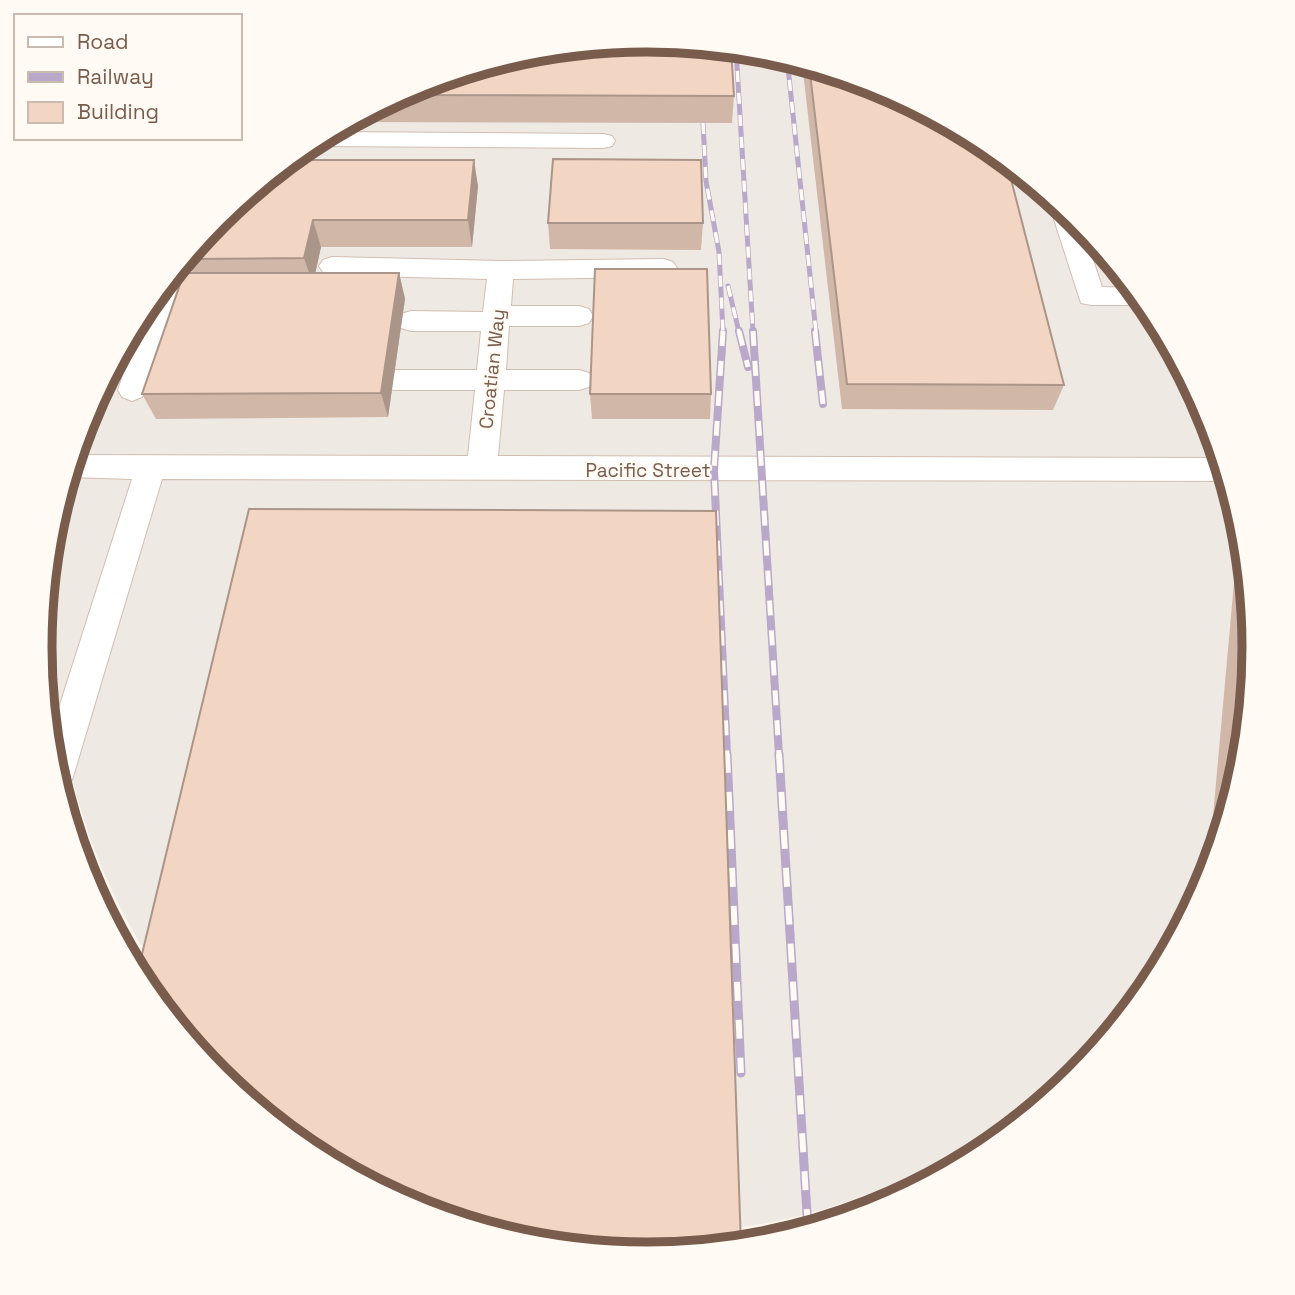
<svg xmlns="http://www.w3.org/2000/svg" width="1295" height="1295" viewBox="0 0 1295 1295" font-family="'Space Grotesk',sans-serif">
<rect width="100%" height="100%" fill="#fdf6ec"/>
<path fill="#efe9e4" d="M55 636a598 598 0 1 1 1196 0a598 598 0 1 1-1196 0Z"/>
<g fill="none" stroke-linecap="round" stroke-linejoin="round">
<g stroke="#d1beb0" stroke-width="2">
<path id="minor" d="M331,132L603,134L612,136L615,141L612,146L603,148L317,146L308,144Z
M1054,201L1081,223L1102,287L1134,288L1149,305H1091L1081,303L1050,207Z
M332,257L501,261L664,259L673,262L677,268L673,274L664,277L513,279L511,306H579L589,309L593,316L589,323L579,326H509L506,370H579L589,373L593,380L589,387L579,390H504L498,456L1222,458L1228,481L162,479L73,777L68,789L60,792L52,766L49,739L132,479L68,477L74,455L468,456L475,390H394L384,387L380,380L384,373L394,370H477L481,331H411L401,328L397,321L401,314L411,311L483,312L487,279L332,275L323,272L319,266L323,260Z
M173,273L180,280L146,390L142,397L132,401L122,397L118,390L145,308Z"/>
</g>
<use href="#minor" fill="#fff" fill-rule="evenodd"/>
<g stroke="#b9a8c9" stroke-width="5">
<path id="rail-far2" d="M736,49L753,332
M787,58L816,332
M703,123L706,181L719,252L723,332
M728,286L739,332"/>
</g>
<g stroke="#b9a8c9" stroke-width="8">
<path id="rail-far1" d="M723,331L714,470L727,755
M739,331L748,367
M753,331L779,755
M815,331L823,404"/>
</g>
<g stroke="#b9a8c9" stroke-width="9">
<path id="rail" d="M727,754L741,1073
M779,754L808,1230"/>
</g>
<use href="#rail-far2" stroke="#fffaf3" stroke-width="3.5" stroke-dasharray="11" stroke-linecap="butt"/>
<use href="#rail-far1" stroke="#fffaf3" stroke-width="5" stroke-dasharray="15" stroke-linecap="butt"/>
<use href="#rail" stroke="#fffaf3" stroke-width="6" stroke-dasharray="19" stroke-linecap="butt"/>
</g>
<path fill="#d1b7a8" d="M802,63L880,87L1064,385L1053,410L842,409Z
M415,86L734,96L732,123L349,122Z
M478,186L472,247H321L315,273H399L405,299L388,417L156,419L142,394L193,273L187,259L218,218Z
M548,223H703L701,250L550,249Z
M590,394H711L710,419H592Z
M1244,539L1255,648L1243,766L1207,883L1237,549Z"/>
<path fill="#aa9588" d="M474,160L478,186L472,247L468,220Z
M313,220L321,247L313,284L304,258Z
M399,273L405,299L388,417L381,393Z"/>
<path fill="#f3d5c3" stroke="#aa9588" stroke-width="2" d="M648,40L731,48L734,96L399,95L415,86L529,52Z
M809,65L880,87L985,143L1006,160L1064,385L847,384Z
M553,159L701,160L703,223H548Z
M289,160H474L468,220H313L304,258L187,259L189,254L218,218Z
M595,269H707L711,394H590Z
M184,273H399L381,393L142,394Z
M249,509L716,511L741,1246L647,1255L529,1243L415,1208L310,1152L218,1077L142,985L137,975Z
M1249,592L1255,648L1243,766L1233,801Z"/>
<g text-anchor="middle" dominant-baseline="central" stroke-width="5" stroke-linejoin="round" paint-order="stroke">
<g font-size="19" fill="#7a5c4d" stroke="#fffaf3">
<text transform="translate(492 369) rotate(-84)">Croatian Way</text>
<text x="648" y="470">Pacific Street</text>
</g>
</g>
<path d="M0 0H1295V1295H0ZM52 647a595 595 0 1 1 1190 0a595 595 0 1 1-1190 0Z" fill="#fffaf3" fill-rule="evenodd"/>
<path fill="none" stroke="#7a5c4d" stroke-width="9" d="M52 647a595 595 0 1 1 1190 0a595 595 0 1 1-1190 0Z"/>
<rect x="14" y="14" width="228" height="126" fill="#fffaf3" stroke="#cabbb1" stroke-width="2"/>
<rect x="28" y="37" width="35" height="10" fill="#ffffff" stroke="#cabbb1" stroke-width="2"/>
<text x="77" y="49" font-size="21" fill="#7a5c4d">Road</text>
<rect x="28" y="72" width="35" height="10" fill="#b9a8c9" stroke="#cabbb1" stroke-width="2"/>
<text x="77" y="84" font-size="21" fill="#7a5c4d">Railway</text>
<rect x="28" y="102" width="35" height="21" fill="#f3d5c3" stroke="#cabbb1" stroke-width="2"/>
<text x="77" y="119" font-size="21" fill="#7a5c4d">Building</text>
</svg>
